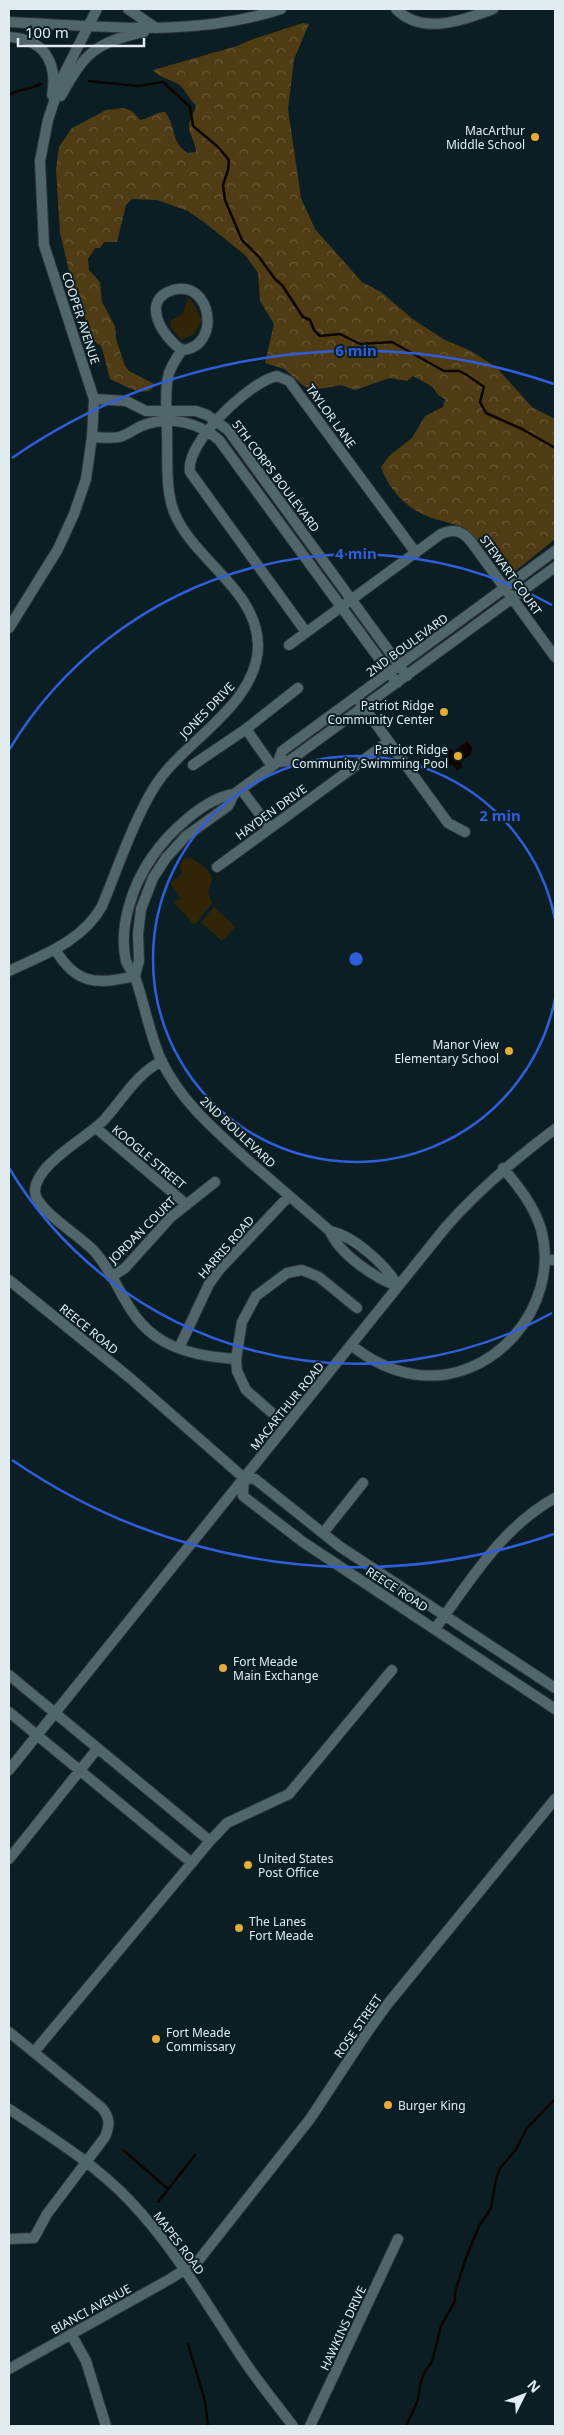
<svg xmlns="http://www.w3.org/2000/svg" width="564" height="2435" viewBox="0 0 564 2435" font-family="'Noto Sans',sans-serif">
<defs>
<pattern id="forest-crowns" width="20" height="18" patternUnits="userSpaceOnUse" patternTransform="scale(1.25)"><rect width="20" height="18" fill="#4f3b14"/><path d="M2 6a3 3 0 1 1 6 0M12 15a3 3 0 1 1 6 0" fill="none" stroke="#685836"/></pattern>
</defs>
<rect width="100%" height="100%" fill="#0b1e23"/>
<path fill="url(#forest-crowns)" d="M303,23L309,24L294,59L288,109L301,198L315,229L362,282L381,292L414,320L428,329L445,340L471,351L496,367L532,407L555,419V539L513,573H507L470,532C460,525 450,523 438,520C411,513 390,493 381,467L389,456L412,438L425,416L443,407L445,399L438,395L433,387L413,376L407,381L390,378L355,390L341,385L314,390L304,386L284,369L265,363L274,324L260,301L258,273L245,255L205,223L188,211L157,200L132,199L126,205L117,242H104L100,248H95L88,259L89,270L100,282L102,302L115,326L116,339L125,366L129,371L154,384L152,389C140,397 123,384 110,379L103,352L101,346L92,340L79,299L72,283L60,233L56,169L59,147L72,128L106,110L124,108L132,111L140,120C149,119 155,112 165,112C177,126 169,141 188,153L196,152C196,142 188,134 189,124C190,118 195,112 196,105C189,100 185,88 178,84C169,79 161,78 153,70L237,46L253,39Z"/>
<path fill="#322407" d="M187,299H191L202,320L194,334L181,340L171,327L170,321L183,314Z
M184,858H192L209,871L212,879L208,891L212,904L194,925L174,902L181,898L170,883L182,874L180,866Z
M214,907L235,927L222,941L201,922Z"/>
<path fill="#0e0500" d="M467,741L472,747L471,754L461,762L462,767L457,771L453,765L447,766L445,763L447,758L443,752L448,748L454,751Z"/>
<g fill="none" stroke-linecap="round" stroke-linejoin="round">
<path stroke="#0e0500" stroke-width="2.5" d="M89,81L138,86L163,82L190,107L193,126L218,147L229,160L228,170L223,185L225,200L242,240L259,257L275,279L282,285L303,317L310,320L314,330L320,336L340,334L360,344L392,342L444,371H459L467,375L484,387L480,402L486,413L522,429L555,448
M9,95C19,89 30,89 41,84
M123,2150L168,2189
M158,2202L195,2155
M188,2344L205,2401L208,2426
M406,2426L418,2400L420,2385L424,2373L432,2362L441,2326L455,2301V2292L466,2258L479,2226L491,2208L496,2180L500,2168L515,2151L527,2128L555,2099"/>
<g stroke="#2d3639" stroke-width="12">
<path id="minor" d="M128,9L156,28
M396,9C422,36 464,20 493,9
M9,22C100,26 193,38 281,9
M9,37C43,39 58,61 52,95
M61,96C84,53 96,42 144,32
M94,399L126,401L146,411H196L207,415L228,430L407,676
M92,437C101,437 111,439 119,437C128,435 135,428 144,425C169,416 199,422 219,440L397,683
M9,628L58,549L74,514L86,479L92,437L94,399L44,245L40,161L48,120L61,80L97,9
M306,632L190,472C185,443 249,382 277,376L289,381L416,553
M289,645L441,534C455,528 463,531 472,543L555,657
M360,702L448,823L465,832
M246,729L272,766
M278,762L282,751L555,551
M193,765L246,729L298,688
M241,789L270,828
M234,794C205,798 168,833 152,857C133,884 118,927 126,961C128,967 133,972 135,977C145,1005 149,1033 161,1060C181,1102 216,1131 250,1162C277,1185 303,1208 330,1231C339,1254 376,1279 398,1286
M217,867L388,742
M55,949C76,985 97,985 135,976
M9,971C43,955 83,941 102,906C118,868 140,800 167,770C199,733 258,698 258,645C257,589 193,560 174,512C165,489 168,459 167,433C167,417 164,388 169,373C172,365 177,357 182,350C222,347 212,279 173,290C139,300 163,338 182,350
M135,976L139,961L138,934L141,909L153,878L166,858L186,836L228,806L234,794L278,762L289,761L555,567
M162,1061C136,1074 123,1099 104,1120C88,1137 34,1165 35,1192C36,1210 82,1237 95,1252C121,1282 126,1320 163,1341C186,1354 211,1357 236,1359
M96,1128L186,1204
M330,1231C354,1236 386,1265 398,1286
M545,1260H555
M111,1277L125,1268L171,1217L215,1182
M9,1280L130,1378L244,1478L255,1479L339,1546L555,1688
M351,1345C370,1360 389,1370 412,1374C492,1388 562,1306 541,1229C534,1206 519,1187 503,1168
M179,1348L209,1284L219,1270L289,1196
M271,1412L246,1390L237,1371L236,1359L242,1322L256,1296L287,1273L302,1270L319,1277L357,1308
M244,1478L243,1496L303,1542L555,1709
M323,1533L363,1483
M435,1629C470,1581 502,1527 555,1498
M9,1675L210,1841
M9,1712L192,1863
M9,1770L445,1228C478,1190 515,1159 555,1129
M9,1859L97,1749
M9,2032L102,2108C110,2118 110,2125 105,2137L47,2214L34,2238L9,2239
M34,2052L210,1841L227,1823L289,1794L392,1670
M9,2109C51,2137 95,2164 130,2201C176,2249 208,2307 245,2362C260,2384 277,2405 293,2426
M71,2334L86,2361L106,2426
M9,2369L170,2279L198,2261L310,2119L364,2037L386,2006L555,1799
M310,2426L398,2239"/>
</g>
<use href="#minor" stroke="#51666b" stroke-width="10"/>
</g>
<g fill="none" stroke="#305eda" stroke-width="2.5">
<path d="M555 999A203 203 0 1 1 555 919"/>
<path d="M552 1313A405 405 0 0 1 9 1168M9 750A405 405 0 0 1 552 605"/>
<path d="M554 1534A608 608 0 0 1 12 1460M12 458A608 608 0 0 1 554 384"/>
</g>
<g fill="#e5ad35" stroke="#0b1e23" stroke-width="2">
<circle cx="535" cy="137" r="5"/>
<circle cx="444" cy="712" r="5"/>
<circle cx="458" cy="756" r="5"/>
<circle cx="509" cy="1051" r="5"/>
<circle cx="223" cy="1668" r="5"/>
<circle cx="248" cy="1865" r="5"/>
<circle cx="239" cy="1928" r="5"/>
<circle cx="156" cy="2039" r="5"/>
<circle cx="388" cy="2105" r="5"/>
</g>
<g text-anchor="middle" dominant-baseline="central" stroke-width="4" stroke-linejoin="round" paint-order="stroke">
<g font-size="12" fill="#e0ecef" stroke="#0b1e23" text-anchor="start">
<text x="525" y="130" text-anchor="end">MacArthur<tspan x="525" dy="14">Middle School</tspan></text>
<text x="434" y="705" text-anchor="end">Patriot Ridge<tspan x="434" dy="14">Community Center</tspan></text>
<text x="448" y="749" text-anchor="end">Patriot Ridge<tspan x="448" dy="14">Community Swimming Pool</tspan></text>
<text x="499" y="1044" text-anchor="end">Manor View<tspan x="499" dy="14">Elementary School</tspan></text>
<text x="233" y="1661">Fort Meade<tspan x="233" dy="14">Main Exchange</tspan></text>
<text x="258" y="1858">United States<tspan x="258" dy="14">Post Office</tspan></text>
<text x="249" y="1921">The Lanes<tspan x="249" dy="14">Fort Meade</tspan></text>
<text x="166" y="2032">Fort Meade<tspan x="166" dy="14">Commissary</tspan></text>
<text x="398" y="2105">Burger King</text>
</g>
<g font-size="12" fill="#e0ecef" stroke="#0b1e23">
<text transform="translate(81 318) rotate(72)">COOPER AVENUE</text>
<text transform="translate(331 416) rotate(54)">TAYLOR LANE</text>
<text transform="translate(276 476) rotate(53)">5TH CORPS BOULEVARD</text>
<text transform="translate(511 575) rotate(54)">STEWART COURT</text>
<text transform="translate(407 645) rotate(-36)">2ND BOULEVARD</text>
<text transform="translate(207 710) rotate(-46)">JONES DRIVE</text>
<text transform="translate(271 812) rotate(-36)">HAYDEN DRIVE</text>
<text transform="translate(238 1132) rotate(43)">2ND BOULEVARD</text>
<text transform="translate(149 1157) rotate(40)">KOOGLE STREET</text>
<text transform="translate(142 1230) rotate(-45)">JORDAN COURT</text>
<text transform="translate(226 1247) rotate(-49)">HARRIS ROAD</text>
<text transform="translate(89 1329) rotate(39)">REECE ROAD</text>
<text transform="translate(287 1406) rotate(-51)">MACARTHUR ROAD</text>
<text transform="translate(397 1589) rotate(33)">REECE ROAD</text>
<text transform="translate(358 2026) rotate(-55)">ROSE STREET</text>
<text transform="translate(179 2243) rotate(53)">MAPES ROAD</text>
<text transform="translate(91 2309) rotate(-29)">BIANCI AVENUE</text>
<text transform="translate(343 2328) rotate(-65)">HAWKINS DRIVE</text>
</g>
</g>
<circle cx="356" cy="959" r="8" fill="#305eda" stroke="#0b1e23" stroke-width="2.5"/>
<g font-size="15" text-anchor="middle" font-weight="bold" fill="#305eda" stroke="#0b1e23" stroke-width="4" stroke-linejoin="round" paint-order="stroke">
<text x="356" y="356">6 min</text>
<text x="356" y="559">4 min</text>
<text x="500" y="821">2 min</text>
</g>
<rect width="564" height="2435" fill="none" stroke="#e0ecef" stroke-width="20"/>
<g transform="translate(524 2395) rotate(48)" stroke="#0b1e23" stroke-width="4" paint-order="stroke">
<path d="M0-4L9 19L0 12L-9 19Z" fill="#e0ecef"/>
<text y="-8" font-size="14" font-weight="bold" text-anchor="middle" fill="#e0ecef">N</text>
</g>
<path d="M18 38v8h126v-8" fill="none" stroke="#e0ecef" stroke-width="2.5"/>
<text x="25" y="38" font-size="15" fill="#e0ecef" stroke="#0b1e23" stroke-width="4" paint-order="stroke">100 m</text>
</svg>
